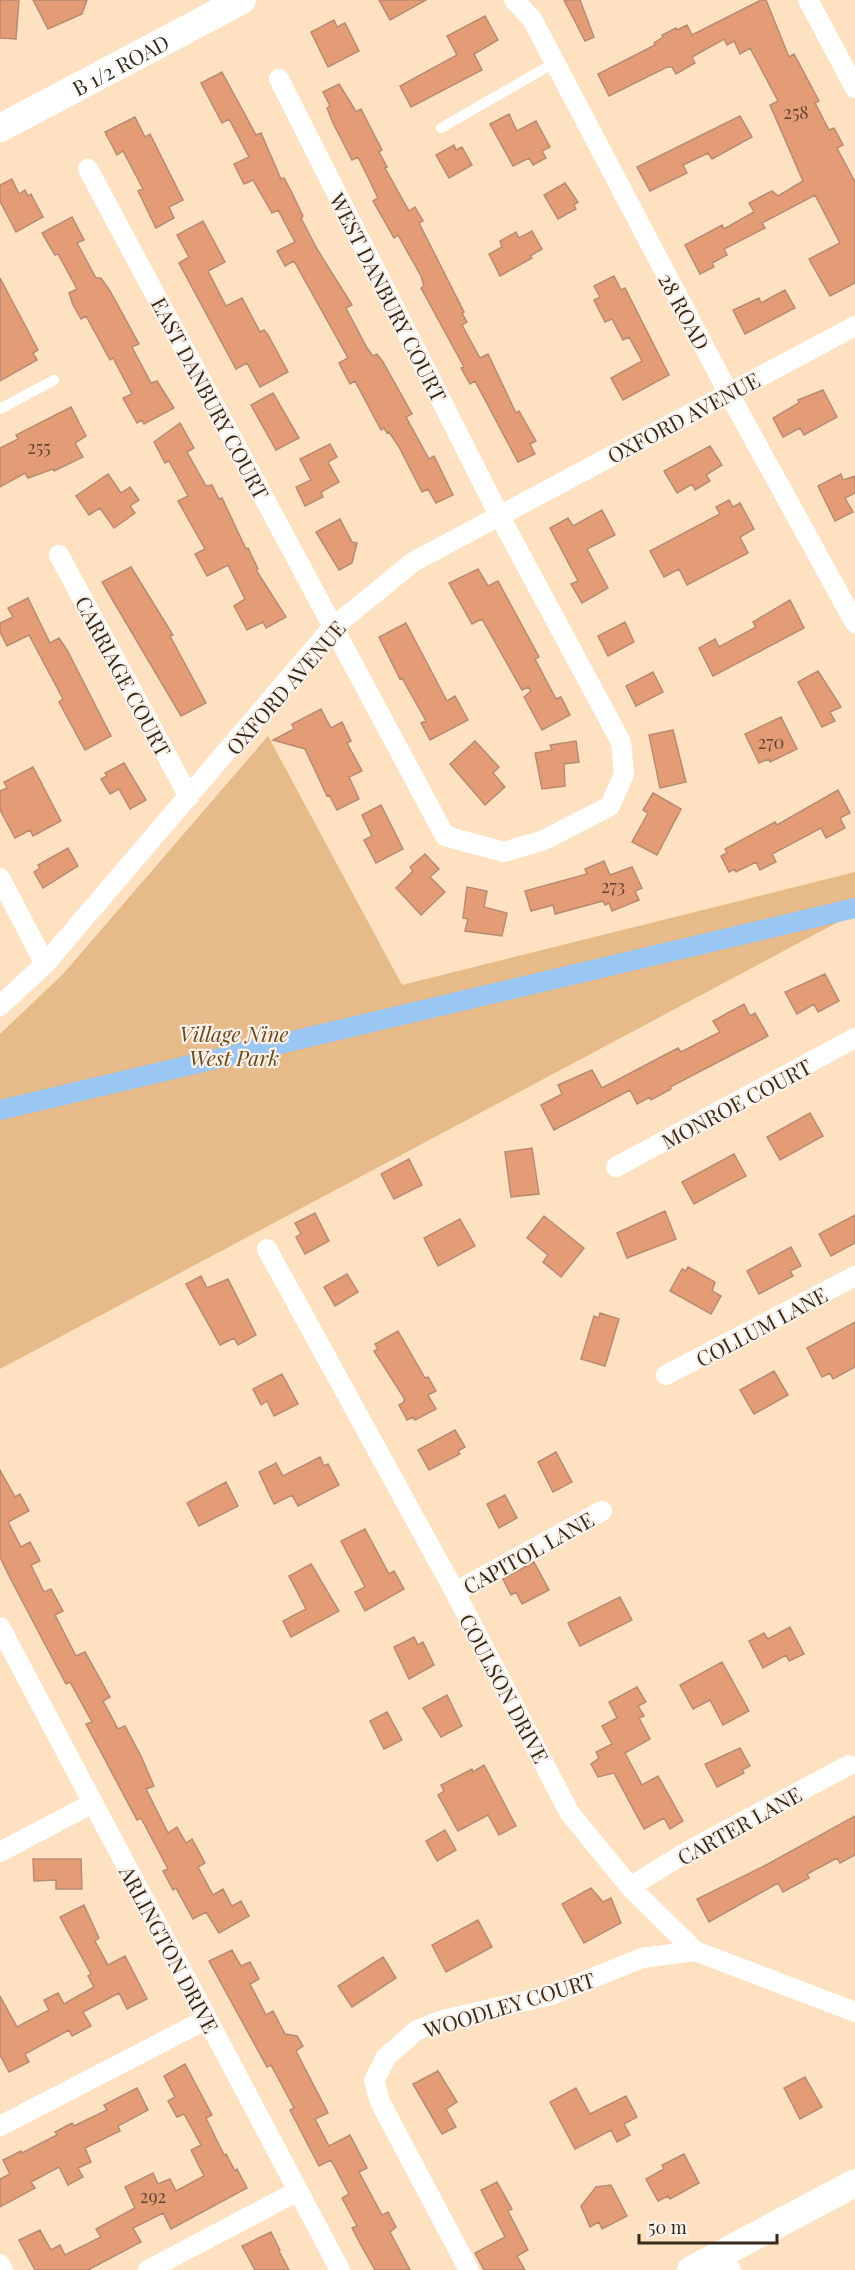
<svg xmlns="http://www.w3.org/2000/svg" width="855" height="2270" viewBox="0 0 855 2270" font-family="'Playfair Display',serif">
<rect width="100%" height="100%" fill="#fee1c1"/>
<path fill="#e6ba89" d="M268,736L402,985L855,872V913L0,1369V1034L63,974Z"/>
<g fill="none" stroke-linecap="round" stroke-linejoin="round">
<path stroke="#9ac6f3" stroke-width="20" d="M0,1110L855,908"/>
</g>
<path fill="#e39c76" stroke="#b98b73" stroke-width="1.5" d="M0,0H19L16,39L0,38Z
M33,0H87L82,14L48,29Z
M379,0H426L390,20Z
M564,0H580L594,37L585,41Z
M761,0H766L789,57L794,54L819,101L815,103L829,130L834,128L843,145L837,148L855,182V283L830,296L809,259L840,243L815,195L762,223L765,228L724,249L727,255L712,263L714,267L700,274L685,245L722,225L724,229L754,212L749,203L772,191L778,196L803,181L770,105L778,101L750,48L740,54L734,41L727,45L724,39L692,57L695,63L676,74L672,67H667L609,96L598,74L655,45L654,43L663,37L662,35L676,28L677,30L687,25L692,35Z
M485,16L498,40L474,54L482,70L411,107L400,86L457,55L447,36Z
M334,20L337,27L345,23L359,51L328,67L311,32Z
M222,72L256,135L261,133L281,179L284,178L291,191L303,216L301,218L317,249L352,305L346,308L367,348L373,356L377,354L383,362L412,414L406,417L429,459L434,456L453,495L436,503L428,489L422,492L399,447L389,432L387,433L384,428L381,430L355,381L350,384L339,363L348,358L294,261L285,266L277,251L295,242L278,210L272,213L253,180L244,184L234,164L249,157L229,119L222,123L201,83Z
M339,84L354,108L356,112L361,109L382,150L379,152L387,167L385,168L409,211L415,207L423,221L419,223L464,312L462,313L467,322L462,325L480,358L488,354L516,413L519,411L536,441L530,444L535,454L518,462L475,381L470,384L461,368L464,367L421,288L424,286L421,276L398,235L394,238L373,201L378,198L358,157L352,160L333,123L327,108L330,106L323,92Z
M509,114L517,131L536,121L550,147L542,151L546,158L533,165L529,158L513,166L490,124Z
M740,116L752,137L712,159L708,153L683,165L687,173L650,191L637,167Z
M135,117L145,137L150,134L183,200L169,207L174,218L156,228L138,191L143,189L123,151L117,155L105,132Z
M454,145L456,150L462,147L472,165L449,178L436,155Z
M12,179L19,194L25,190L28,196L31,194L43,217L16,232L0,201V185Z
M565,183L578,202L574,205L576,209L558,219L544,195Z
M72,217L84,240L77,243L96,278H101L110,291L139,344L132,347L151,383L157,381L174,408L144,424L142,420L137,423L123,398L132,394L113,358L110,360L86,316L81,319L73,305L69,293L77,289L58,254L55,255L42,233Z
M203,221L225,262L208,271L226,306L242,298L260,332L264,330L268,335L288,372L260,387L247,363L236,369L179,263L189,257L177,235Z
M532,231L542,249L530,256L532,258L500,276L489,254L502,247L500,241L516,232L519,238Z
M614,276L621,290L625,288L669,375L623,400L611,378L642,361L629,337L623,340L612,319L605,322L594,300L600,297L594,286Z
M0,278L38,350L33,353L37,360L0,381Z
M785,290L795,308L745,334L733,310L759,298L761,303Z
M823,390L837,417L804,435L800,428L783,437L773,418L799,403L798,400Z
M273,393L299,438L276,450L251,405Z
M71,407L86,436L75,443L83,457L54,471L53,469L28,478L25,473L0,487V448L18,439L16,435Z
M180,423L194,448L187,452L206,486L212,485L219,499L222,498L246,549L248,548L258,569L256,570L286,617L266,628L263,622L247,630L234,606L245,599L228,565L207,576L195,554L205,549L178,501L188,496L169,461L165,463L154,442Z
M330,444L337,457L328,462L339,482L321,492L323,497L305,506L296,487L311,480L300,459Z
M710,446L722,465L706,475L710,481L695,490L692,484L677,493L664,471Z
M108,474L121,493L130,487L139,500L130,506L135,513L114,528L100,508L89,515L76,496Z
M841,474L843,480L855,476V493L845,498L853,512L835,521L818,486Z
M729,500L733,507L740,503L754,529L740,537L748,553L687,585L679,569L664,577L650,551L720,514L716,507Z
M602,510L615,535L587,549L608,588L582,603L571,584L578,581L550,528L568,518L573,526Z
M340,519L352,542L357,543L352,563L339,570L316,532Z
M131,567L173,635L170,636L206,703L181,716L102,582Z
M478,569L488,586L498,581L539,657L535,659L556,699L561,697L570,715L542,730L524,697L531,691L528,687L522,690L482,619L472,624L449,583Z
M28,598L50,643L59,638L67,650L111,736L85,750L59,702L63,699L29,635L7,646L0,632V623L13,617L8,608Z
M790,600L804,628L713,676L699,648L715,639L719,647L756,627L753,622Z
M625,622L634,642L608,656L598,636Z
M406,623L447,701L455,696L468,720L430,740L421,723L426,721L402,678L400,679L379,637Z
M818,671L841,707L830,712L835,721L822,727L798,682Z
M653,672L663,692L636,706L626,686Z
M321,709L331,728L342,722L351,741L347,743L362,771L349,777L359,799L337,810L329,795L327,796L305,749L273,740L294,729L292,724Z
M781,717L797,749L770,762L769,759L759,763L745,734Z
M673,730L686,782L660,788L649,735Z
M475,741L499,767L493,773L505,787L485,805L450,764Z
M576,741L579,762L564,764L565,786L542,789L535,753L552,750L550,745Z
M124,763L146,800L130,809L119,789L110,794L101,779L107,776L105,773Z
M33,767L61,821L33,836L30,830L15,838L0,810V791L7,788L4,782Z
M838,790L850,813L840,818L845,828L826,838L821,828L772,854L776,862L760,870L756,862L736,872L735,869L729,872L721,856L727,853L725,849L775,822L777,825Z
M653,793L681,809L657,855L632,842L648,813L643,810Z
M381,805L403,849L376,863L364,840L372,836L362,815Z
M68,848L78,866L43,888L34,872L40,868L38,865Z
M425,854L439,869L430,877L445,892L421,915L396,888L413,871L410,867Z
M604,861L610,875L632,867L642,888L635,891L639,900L612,911L609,903L605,905L603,901L555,914L553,905L531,911L525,891L587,874L585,869Z
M467,887L487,891L484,907L507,913L502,936L465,931L468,919L463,918Z
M825,974L839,1001L818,1012L814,1004L797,1014L785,992Z
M744,1004L750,1016L755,1013L768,1036L670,1087L671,1089L651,1100L650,1097L637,1104L630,1090L554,1130L541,1105L562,1094L558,1085L592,1070L602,1088L678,1048L681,1052L720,1032L713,1021Z
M810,1113L823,1136L780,1160L767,1137Z
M532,1148L539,1194L511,1197L505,1152Z
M734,1154L746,1176L694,1204L682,1182Z
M409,1159L422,1185L394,1199L381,1174Z
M665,1211L676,1239L627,1258L617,1233Z
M315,1213L329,1241L305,1254L296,1237L301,1234L295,1223Z
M855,1215V1243L831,1256L819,1234Z
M544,1216L584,1248L561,1277L543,1262L548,1255L527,1238Z
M460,1219L475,1246L438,1266L424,1238Z
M791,1247L801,1266L790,1271L793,1276L759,1294L747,1271Z
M688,1267L715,1282L712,1291L721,1296L711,1314L670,1291L682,1269L686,1271Z
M347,1274L358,1292L335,1306L324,1287Z
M201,1276L207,1288L228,1279L256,1335L238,1345L234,1338L220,1345L186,1284Z
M600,1313L619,1319L605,1366L581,1359L594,1316L599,1318Z
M855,1322V1367L833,1379L830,1373L822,1377L807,1348Z
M398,1331L425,1378L428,1377L436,1391L428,1395L436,1409L415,1420L413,1417L407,1420L399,1405L404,1402V1398L374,1351L378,1349L375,1344Z
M774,1371L788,1395L754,1414L740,1390Z
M282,1374L298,1404L274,1416L267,1401L261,1405L253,1389Z
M455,1430L465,1447L458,1451L460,1454L429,1470L418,1450Z
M556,1452L572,1482L553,1492L538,1462Z
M320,1457L324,1466L328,1464L339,1485L298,1506L292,1495L274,1504L259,1472L276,1463L283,1476Z
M0,1470L15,1497L20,1494L29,1511L8,1522L21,1547L30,1542L40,1561L31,1565L44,1592L51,1589L63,1611L55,1615L76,1656L85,1652L110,1697L103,1701L118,1729L125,1726L141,1756L154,1786L146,1789L168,1833L177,1827L186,1843L192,1839L205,1863L198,1867L213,1895L223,1889L232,1906L241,1901L249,1916L219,1933L206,1912L193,1919L176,1888L173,1890L163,1871L168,1869L141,1818L137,1820L86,1724L92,1722L70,1682L66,1684L9,1576L0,1557Z
M226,1482L238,1506L199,1526L187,1503Z
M505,1495L517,1518L499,1528L487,1504Z
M365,1529L389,1574L394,1571L404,1589L365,1611L355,1592L365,1587L341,1541Z
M534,1562L549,1590L522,1604L516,1592L511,1595L503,1579Z
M311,1564L339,1611L291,1637L283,1621L306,1609L289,1576Z
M620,1597L632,1620L580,1646L568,1623Z
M790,1627L804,1654L789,1661L786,1655L763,1668L749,1641L764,1633L768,1639Z
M414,1637L418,1645L423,1642L434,1665L409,1679L394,1647Z
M722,1662L749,1711L723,1725L710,1700L693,1709L680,1685Z
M637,1687L646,1702L638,1706L644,1716L639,1718L650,1739L625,1753L642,1785L658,1776L683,1821L670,1829L664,1818L644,1829L614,1773L598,1777L591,1764L599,1758L596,1752L612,1744L602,1726L617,1718L609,1702Z
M447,1695L462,1726L441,1737L423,1708Z
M387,1712L402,1740L384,1749L370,1721Z
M740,1748L750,1766L742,1770L744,1773L717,1787L705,1764Z
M484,1765L516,1826L499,1835L488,1815L458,1831L438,1795L444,1791L441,1785L472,1769L473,1772Z
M855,1816V1855L840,1863L837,1858L807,1874L809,1878L783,1892L778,1883L709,1922L697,1899L768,1864Z
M445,1830L456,1850L437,1861L426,1841Z
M33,1859H81L82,1889H56V1880L34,1881Z
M591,1888L603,1902L611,1898L621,1923L584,1943L562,1904Z
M84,1905L99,1938L95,1941L108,1965L125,1956L147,1999L127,2009L119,1993L83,2012L91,2026L72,2036L69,2030L25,2054L29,2062L9,2072L0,2055V1996L17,2027L49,2010L44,2000L58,1993L64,2004L94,1987L88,1976L91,1974L60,1917Z
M478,1920L492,1947L446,1972L432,1945Z
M232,1950L241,1966L250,1962L259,1979L250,1984L266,2015L273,2011L285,2034L297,2036L303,2046L296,2051L328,2113L315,2119L329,2146L350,2135L367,2168L359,2172L382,2215L388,2212L396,2227L390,2232L410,2270H375L362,2247L352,2228L357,2226L342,2198L349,2194L331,2160L319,2166L290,2110L294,2108L271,2065L267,2067L209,1961Z
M383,1957L396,1978L352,2007L338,1986Z
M185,2064L212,2115L206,2118L224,2155L226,2154L235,2171L237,2169L247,2188L171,2229L163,2213L133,2228L141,2242L88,2270H35L19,2240L40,2230L51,2250L60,2245L65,2255L101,2237L96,2229L135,2208L125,2187L153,2173L158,2184L170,2179L176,2191L204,2176L191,2150L201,2145L184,2114L177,2117L168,2101L175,2097L164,2076Z
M438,2071L457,2102L446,2109L456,2127L442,2134L413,2084Z
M805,2077L822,2107L800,2119L784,2088Z
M137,2088L148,2110L118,2126L120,2131L85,2148L91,2162L78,2168L83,2177L68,2185L59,2167L31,2182L35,2188L0,2207V2179L10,2174L3,2160L21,2151L22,2153L57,2135L55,2132L72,2123L74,2126L107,2110L104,2105Z
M576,2088L590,2114L626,2096L637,2117L624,2124L630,2135L617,2142L611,2130L575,2149L550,2102Z
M684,2154L699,2183L670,2199L668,2196L658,2201L646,2179L664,2169L662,2165Z
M497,2182L512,2209L508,2211L528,2250L517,2256L525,2270H484L475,2253L505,2237L481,2190Z
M611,2185L627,2216L602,2229L599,2222L590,2227L581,2206L596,2187Z
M271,2232L280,2250L279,2251L289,2270H255L242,2246Z"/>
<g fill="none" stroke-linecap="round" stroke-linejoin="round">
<path stroke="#fff" stroke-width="10" d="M441,128L554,63
M0,409L54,380"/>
<path stroke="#fff" stroke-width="20" d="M514,0L532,19L728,392L855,623
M808,0L855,88
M88,169L445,836L504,852L544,840L610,806L624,774L621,742L499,515L279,79
M59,555L189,797
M0,878L45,964
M0,1006L45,964L331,629L413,562L855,326
M616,1167L855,1038
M267,1249L455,1592L569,1812L630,1887L695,1951L855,2012
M666,1375L855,1276
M455,1592L602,1511
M0,1627L340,2270
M0,1852L93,1803
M630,1887L688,1851L849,1765
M0,2126L207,2019
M721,2254L731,2270
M0,2264L3,2270
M148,2270L298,2191
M469,2270L380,2102L374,2081L386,2057L417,2030L443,2020L551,1995L642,1958L695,1951"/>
<g stroke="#fff" stroke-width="28">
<path id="s1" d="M0,128L242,0"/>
<path d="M691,2270L855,2183"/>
</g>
</g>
<g text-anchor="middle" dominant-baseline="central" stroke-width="4.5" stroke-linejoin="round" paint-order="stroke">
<g font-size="18" fill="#634632">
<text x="796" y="112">258</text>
<text x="39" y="447">255</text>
<text x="771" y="742">270</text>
<text x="613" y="886">273</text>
<text x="153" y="2196">292</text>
</g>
<g font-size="21" fill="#382a1b" stroke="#faf2ea">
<text stroke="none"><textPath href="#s1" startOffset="136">B 1/2 ROAD</textPath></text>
<text transform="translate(389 297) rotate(63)">WEST DANBURY COURT</text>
<text transform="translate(685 311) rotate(62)">28 ROAD</text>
<text transform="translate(211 398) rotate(62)">EAST DANBURY COURT</text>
<text transform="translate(683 417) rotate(-28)">OXFORD AVENUE</text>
<text transform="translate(124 676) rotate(62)">CARRIAGE COURT</text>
<text transform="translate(285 687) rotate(-49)">OXFORD AVENUE</text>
<text transform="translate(736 1103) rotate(-28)">MONROE COURT</text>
<text transform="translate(761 1326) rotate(-28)">COLLUM LANE</text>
<text transform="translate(528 1552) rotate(-29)">CAPITOL LANE</text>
<text transform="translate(505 1688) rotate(62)">COULSON DRIVE</text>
<text transform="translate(739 1825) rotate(-29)">CARTER LANE</text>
<text transform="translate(170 1949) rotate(62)">ARLINGTON DRIVE</text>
<text transform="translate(509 2004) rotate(-17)">WOODLEY COURT</text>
</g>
<g font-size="21" font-style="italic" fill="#6d491b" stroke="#faf2ea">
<text x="234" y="1033">Village Nine<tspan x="234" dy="24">West Park</tspan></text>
</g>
</g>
<path d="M639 2234v9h138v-9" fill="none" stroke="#382a1b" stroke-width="3"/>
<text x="648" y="2234" font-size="18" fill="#382a1b" stroke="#faf2ea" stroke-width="4.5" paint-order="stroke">50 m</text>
</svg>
